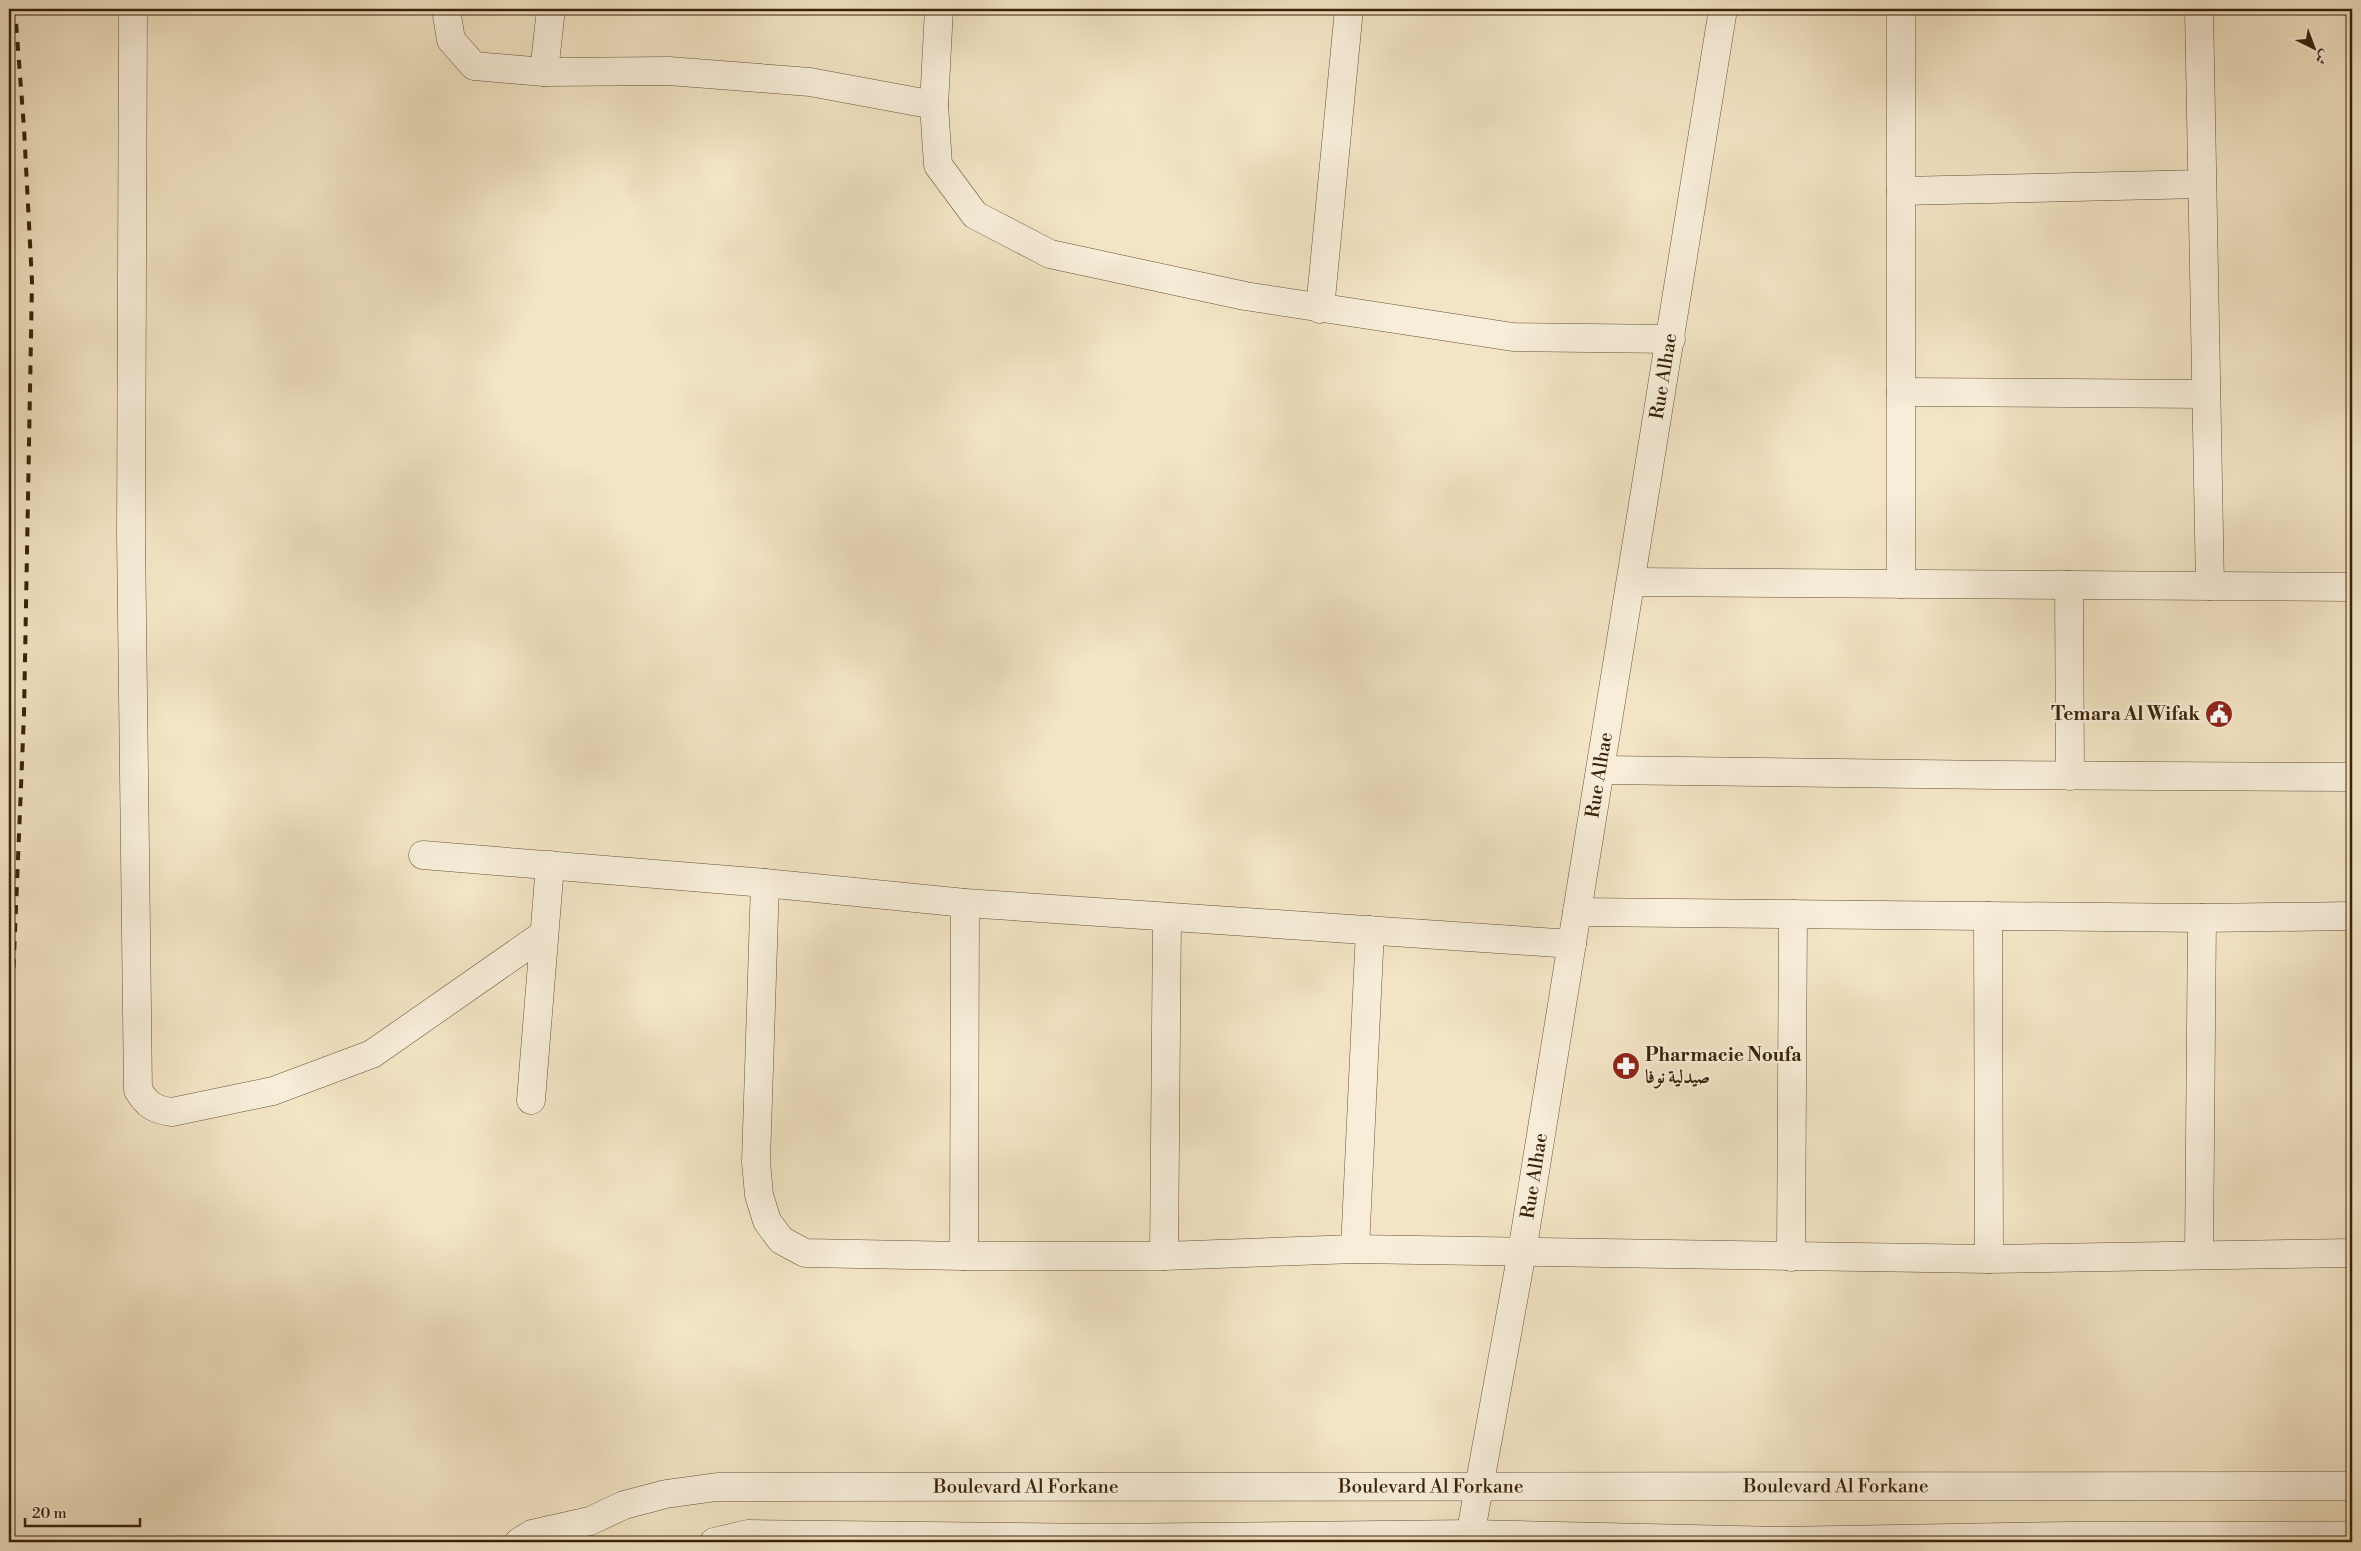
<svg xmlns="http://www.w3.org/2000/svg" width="2361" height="1551" viewBox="0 0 2361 1551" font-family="'Libre Bodoni',Amiri,serif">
<rect width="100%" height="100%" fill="#f2e4c4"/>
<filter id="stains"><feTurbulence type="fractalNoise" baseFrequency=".004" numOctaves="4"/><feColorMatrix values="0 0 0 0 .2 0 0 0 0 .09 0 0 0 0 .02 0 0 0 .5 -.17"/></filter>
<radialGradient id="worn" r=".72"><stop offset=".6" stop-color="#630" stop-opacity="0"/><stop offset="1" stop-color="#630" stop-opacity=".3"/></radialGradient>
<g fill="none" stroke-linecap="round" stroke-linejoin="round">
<g stroke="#675337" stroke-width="29">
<g id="minor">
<path d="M133,9L131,536L138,1090C147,1105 155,1110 172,1112L273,1091L372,1054L544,934"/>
<path d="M446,9L451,40L474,66L544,72L669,71L810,82L934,105"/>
<path d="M939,9L934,105L938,165L975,215L1050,254L1245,296L1513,337L1671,339"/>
<path d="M2199,9L2210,586"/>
<path d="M544,72L551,9"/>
<path d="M1901,191L2202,184"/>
<path d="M1320,309L1349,9"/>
<path d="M1901,392L2206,394"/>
<path d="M1632,582L2352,587"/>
<path d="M1901,584V9"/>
<path d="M2069,585L2070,776"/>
<path d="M1602,770L1998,775L2352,777"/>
<path d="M423,855L765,883L965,903L1572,944"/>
<path d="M765,883L756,1162L759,1195L767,1221L781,1240L805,1253L964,1256H1164L1355,1249L1989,1259L2352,1253"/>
<path d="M1577,912L2202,918L2352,916"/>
<path d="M1988,916L1989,1259"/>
<path d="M531,1100L550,865"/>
<path d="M1355,1249L1370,930"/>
<path d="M2199,1254L2202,918"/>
<path d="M964,1256L965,903"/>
<path d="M1164,1256L1167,917"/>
<path d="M1791,1257L1793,914"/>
<path id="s1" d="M519,1542L532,1534L590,1521L624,1505L666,1494L717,1487L2352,1486"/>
<path d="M714,1542L748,1534L1103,1538L1471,1534L1780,1541L2068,1536H2352"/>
<path id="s2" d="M1469,1542L1522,1252L1723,9"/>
</g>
</g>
<use href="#minor" stroke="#f7edd9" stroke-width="28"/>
<path stroke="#392308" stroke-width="4" stroke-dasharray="9 9" stroke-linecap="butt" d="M9,1076L24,714L32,282L24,128L15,9"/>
</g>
<defs>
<g id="civic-disc" transform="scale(1.4375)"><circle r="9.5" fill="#8f2418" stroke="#f7edd9"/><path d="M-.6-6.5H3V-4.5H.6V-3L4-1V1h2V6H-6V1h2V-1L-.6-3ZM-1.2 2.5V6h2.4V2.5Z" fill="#fff"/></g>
<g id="pharmacy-disc" transform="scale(1.4375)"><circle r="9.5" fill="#8f2418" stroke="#f7edd9"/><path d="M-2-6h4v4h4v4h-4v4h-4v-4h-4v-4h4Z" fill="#fff"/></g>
</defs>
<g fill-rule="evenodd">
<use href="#civic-disc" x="2219" y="714"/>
<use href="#pharmacy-disc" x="1626" y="1066"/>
</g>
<g text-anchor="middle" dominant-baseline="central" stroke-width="4.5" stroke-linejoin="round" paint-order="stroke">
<g font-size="19" fill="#392308" stroke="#f7edd9">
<text stroke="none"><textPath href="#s2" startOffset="1182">Rue Alhae</textPath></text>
<text stroke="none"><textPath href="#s2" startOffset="778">Rue Alhae</textPath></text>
<text stroke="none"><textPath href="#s2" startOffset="372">Rue Alhae</textPath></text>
<text stroke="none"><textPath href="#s1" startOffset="516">Boulevard Al Forkane</textPath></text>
<text stroke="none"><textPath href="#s1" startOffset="921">Boulevard Al Forkane</textPath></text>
<text stroke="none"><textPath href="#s1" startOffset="1326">Boulevard Al Forkane</textPath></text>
</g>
<g font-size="19" font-weight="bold" fill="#392308" stroke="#f7edd9" text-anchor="end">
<text x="2200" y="714">Temara Al Wifak</text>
<text x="1645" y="1055" text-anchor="start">Pharmacie Noufa<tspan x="1645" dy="22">صيدلية نوفا</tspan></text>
</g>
</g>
<rect width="2361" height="1551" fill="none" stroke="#f2e4c4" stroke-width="30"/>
<rect x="10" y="10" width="2341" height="1531" fill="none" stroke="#392308" stroke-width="2.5"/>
<rect x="15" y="15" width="2331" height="1521" fill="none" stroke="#392308"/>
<g transform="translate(2314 48) rotate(138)" stroke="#f7edd9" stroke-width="4" paint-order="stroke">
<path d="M0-4L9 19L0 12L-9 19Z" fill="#392308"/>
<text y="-8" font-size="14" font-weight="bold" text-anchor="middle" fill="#392308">ش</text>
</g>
<path d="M25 1518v8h115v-8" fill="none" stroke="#392308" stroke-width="2.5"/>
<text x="32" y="1518" font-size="15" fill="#392308" stroke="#f7edd9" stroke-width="4" paint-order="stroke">20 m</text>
<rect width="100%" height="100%" filter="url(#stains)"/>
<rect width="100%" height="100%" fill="url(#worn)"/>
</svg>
